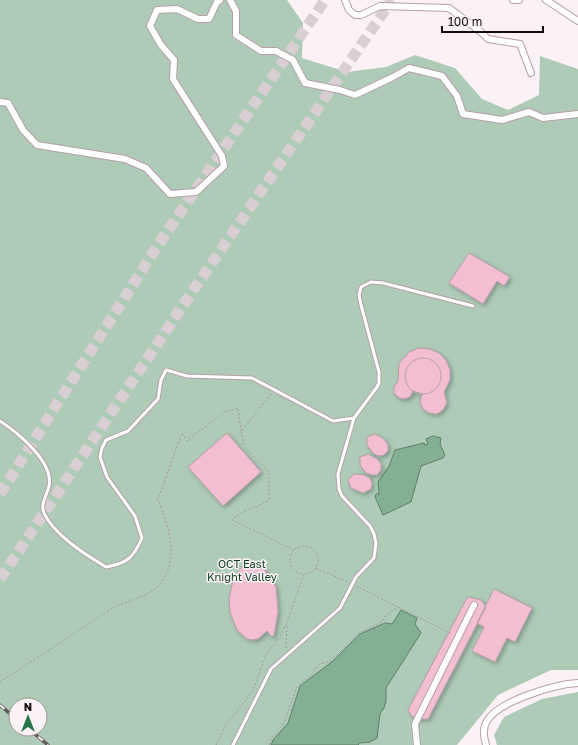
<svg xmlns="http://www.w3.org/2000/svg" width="578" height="745" viewBox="0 0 578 745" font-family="'Golos Text',sans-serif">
<defs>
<filter id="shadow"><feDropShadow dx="2" dy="2" stdDeviation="2" flood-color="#0004"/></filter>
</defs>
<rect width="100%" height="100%" fill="#fcf2f5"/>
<path fill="#aecbb7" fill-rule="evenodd" d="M0,0H287L303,23L302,58L347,72L386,67L415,55L455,68L482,99L508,110L539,95L540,56L578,69V670H551L498,695L457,745H0ZM16,705H40V729H16Z
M578,692V745H497L494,735L504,717L542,699Z"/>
<path fill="#83b092" stroke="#617e6a" d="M433,436L441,438L440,444L445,455L443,458L421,466L411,502L383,515L375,497L376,494H379L378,482L389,466L395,450L424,443L425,445L428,444L426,439Z
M401,610L417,618L415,624L421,633L386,688V701L384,708L380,714L377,738L370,742L360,743L358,745H271L273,740L288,723L300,686L333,661L360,634L385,623L392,624Z"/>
<path fill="#f3bed2" stroke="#b79fa7" filter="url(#shadow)" d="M469,253L510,277L504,286L497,281L483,304L449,283Z
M419,348L429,349L439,353L446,360L450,370V380L444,392L447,403L443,410L437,414L429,413L423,409L420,402L422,394L413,391L410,397L404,399L399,398L394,393V387L398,381L399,364L409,352Z
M405 376a18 18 0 1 1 36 0a18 18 0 1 1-36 0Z
M227,433L261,472L223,506L188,467Z
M375,434L384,439L388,445V451L384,455L378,456L373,453L367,445V437Z
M368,454L377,459L381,464V470L377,475H372L366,473L360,465V457Z
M354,474L364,475L370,478L372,484L371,489L363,493L351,488L348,480Z
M255,564L264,569L276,587L278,612L274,635L272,637L267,631L258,639L253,640L247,639L237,630L230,612L229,599L234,576L242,567Z
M494,589L532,608L515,642L507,638L495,662L472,651L484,627L477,623Z
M469,597L481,600L486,607L428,719H416L411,715L408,710L467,598Z"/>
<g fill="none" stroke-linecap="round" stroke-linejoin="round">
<path stroke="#d9cfd2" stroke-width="11" stroke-dasharray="11 5.5" stroke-linecap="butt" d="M0,494L156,248L325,0
M0,579L194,289L392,0"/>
<g stroke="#b79fa7" stroke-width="5">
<path id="lane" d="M0,421C18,433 54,462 49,486C47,495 40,504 44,513C54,535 86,555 106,567C128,563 133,558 142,538L135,516L107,477L100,457L102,448L106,440L128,431L158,399L161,380L166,370L187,376L252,378L333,421L354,418
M233,745L271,669L340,608L356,577L374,558L376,543L374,534L370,526L342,496L339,489L338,474L354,418L377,387L379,383V372L361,305L359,295L361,287L371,282L383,283L473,306"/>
</g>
<g stroke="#b79fa7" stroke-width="8">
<path id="street" d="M230,0L236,11V35L261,51H276L293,60L305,83L340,90L355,95L393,77L409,68L442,76L457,96L463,114L502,120L529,112L543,118L578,114
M345,0L349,10L355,15H361L380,6L449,8L481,32L488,39L520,44L531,73
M513,0H519
M546,0L578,21
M0,102L8,103L23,130L37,145L125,159L146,168L170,194L196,192L224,166L222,156L173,79L174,60L161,45L150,26L157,10L177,9L198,19H209L217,2L220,0
M417,745L415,724L474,605
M486,745C484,737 482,729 487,721C498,701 556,684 578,683"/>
</g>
<path stroke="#a1989b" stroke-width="1" stroke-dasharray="2 2" stroke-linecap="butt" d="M271,394L241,432L245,447L269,472V500C257,508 242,510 232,520L294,550
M290 560a14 14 0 1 1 28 0a14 14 0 1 1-28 0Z
M316,568L348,582
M356,586L452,634
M286,648L287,624
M0,682C26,665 53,648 79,630C91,623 103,613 115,607C132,599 154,596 164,578C179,552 167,524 158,499L182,433L187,441L224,412L238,408L241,432
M216,745L226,725L253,691L266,654L280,637L287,623L304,574
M269,745L272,737L284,723L297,687L312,674L320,664L330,661L350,643L357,634L382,622L385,616L398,607"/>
<use href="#lane" stroke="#fff" stroke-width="3"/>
<use href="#street" stroke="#fff" stroke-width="6"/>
<g stroke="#645b5e" stroke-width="3.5">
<path id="rail" d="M0,705L16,719
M29,729L48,745"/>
</g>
<use href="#rail" stroke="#fcf2f5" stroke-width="2" stroke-dasharray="6" stroke-linecap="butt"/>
</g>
<g text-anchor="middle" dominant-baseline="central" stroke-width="3" stroke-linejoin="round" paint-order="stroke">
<g font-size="11" fill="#0d4426" stroke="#fcf2f5">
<text x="242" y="563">OCT East<tspan x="242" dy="13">Knight Valley</tspan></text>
</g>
</g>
<g transform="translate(28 717)"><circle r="19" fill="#fcf2f5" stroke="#9f9699"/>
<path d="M0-3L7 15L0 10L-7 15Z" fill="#227648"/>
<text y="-6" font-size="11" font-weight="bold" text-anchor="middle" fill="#130b0e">N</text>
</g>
<path d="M442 26v6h101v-6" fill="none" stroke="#130b0e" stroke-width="2"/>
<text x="448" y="26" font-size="12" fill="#130b0e" stroke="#fcf2f5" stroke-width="3" paint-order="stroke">100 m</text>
</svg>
